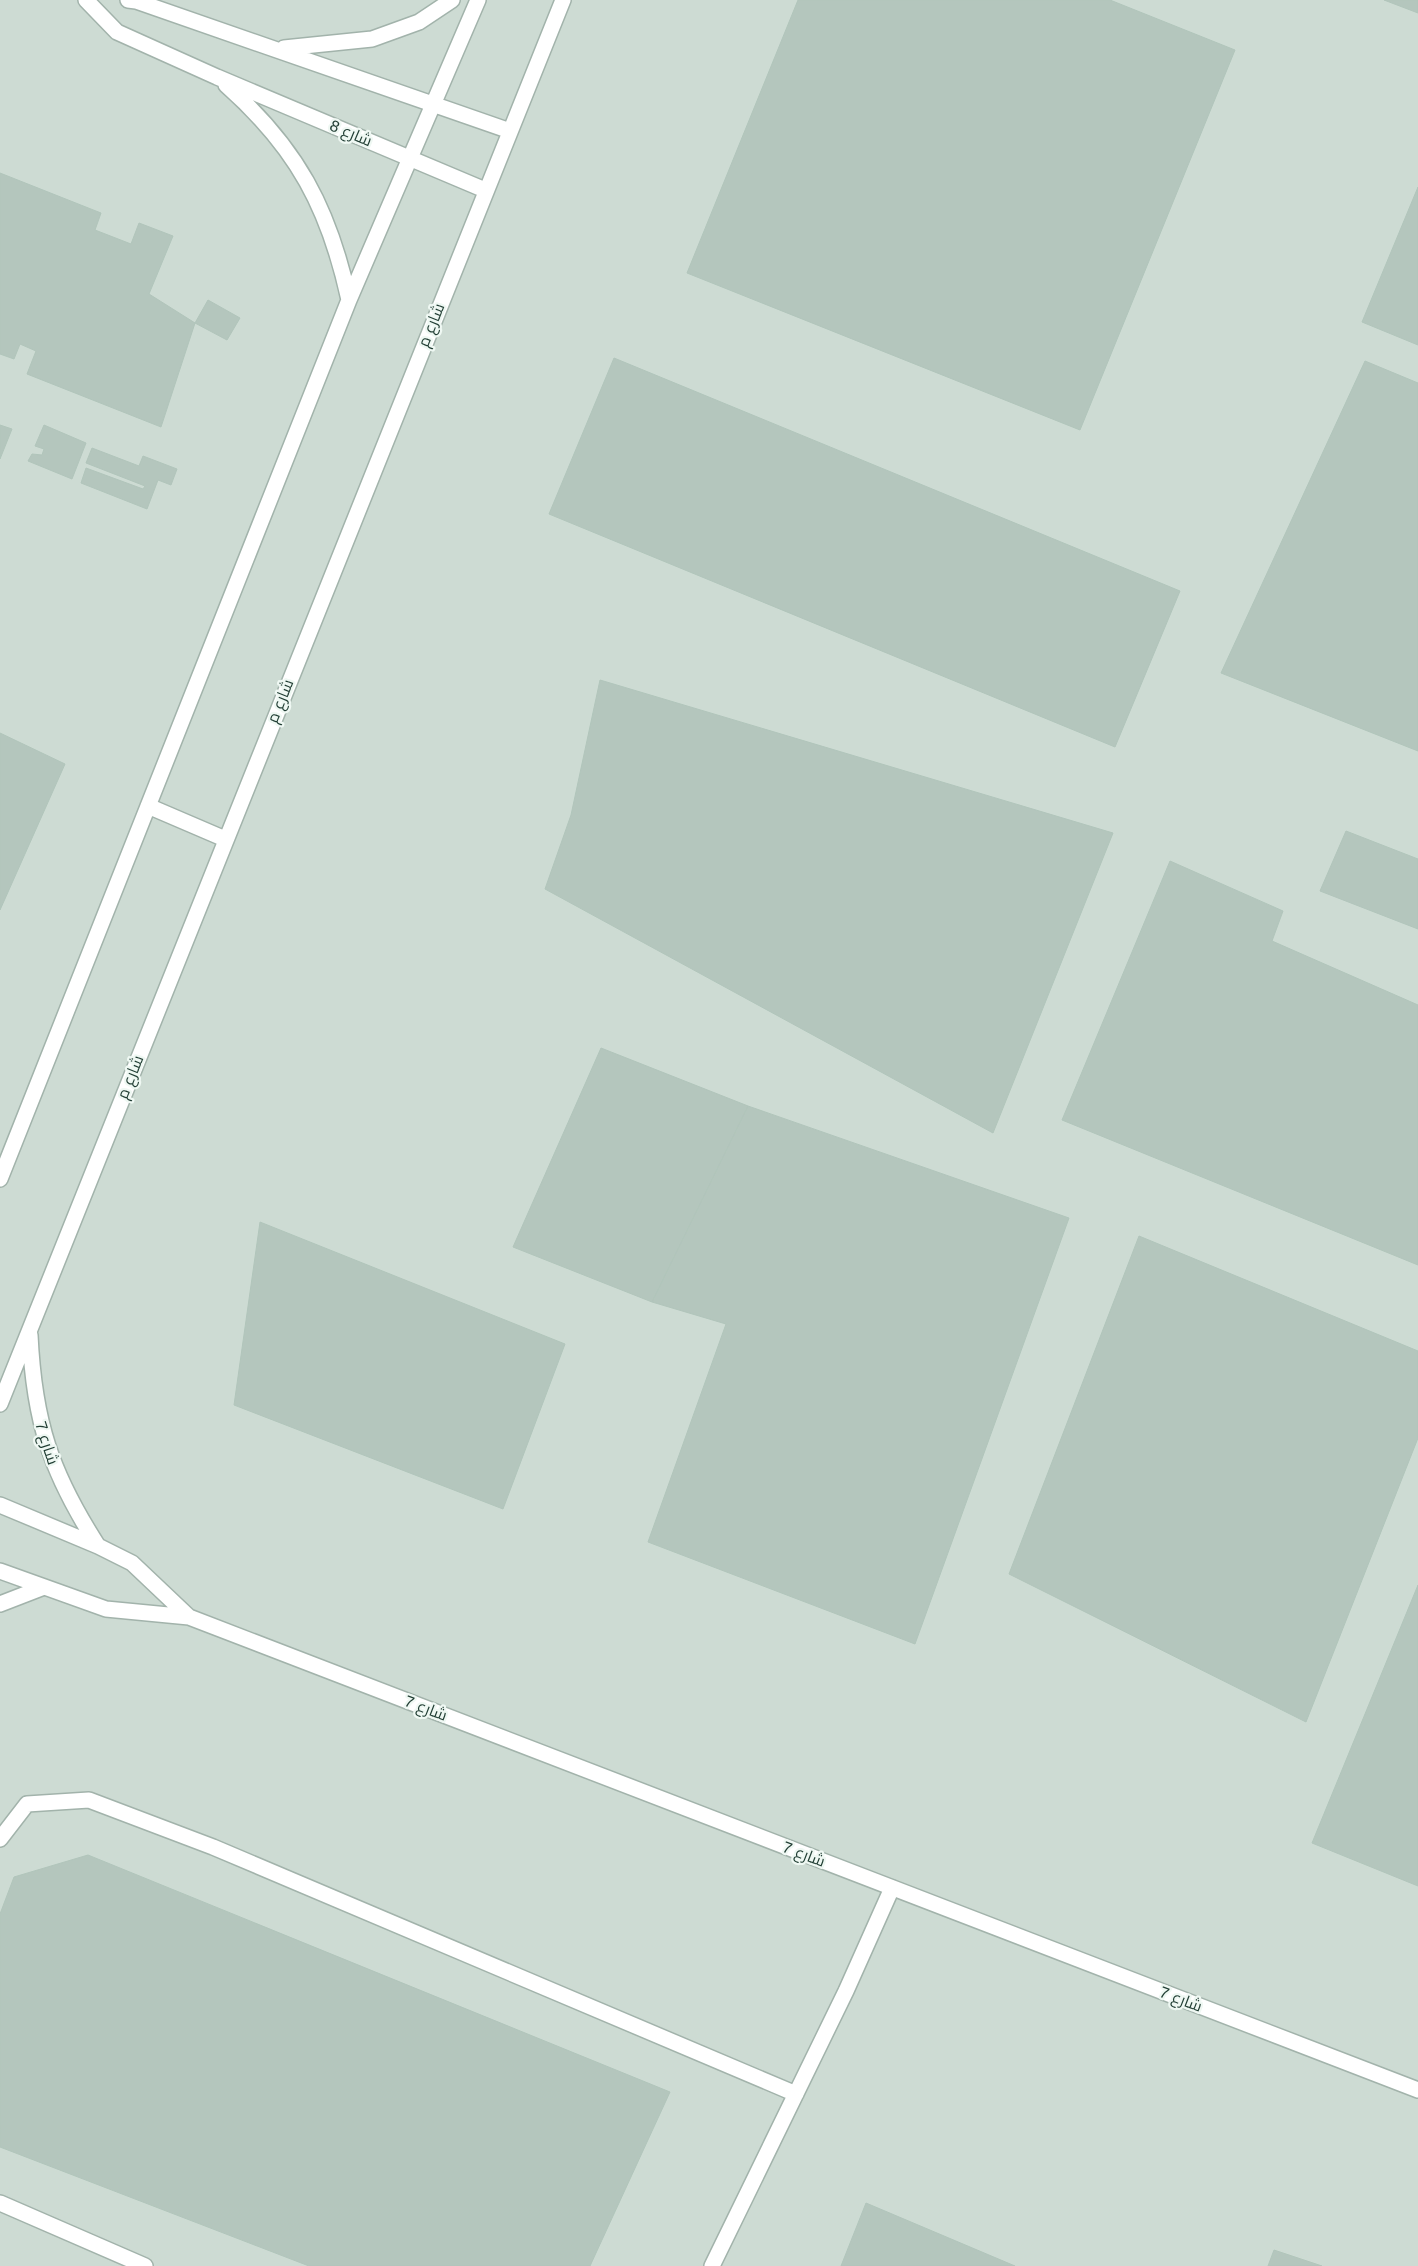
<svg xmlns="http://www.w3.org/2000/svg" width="1418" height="2266" viewBox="0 0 1418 2266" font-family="Helvetica,Cairo,sans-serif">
<rect width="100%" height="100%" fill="#dfebe4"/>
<path fill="#cddbd3" d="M0,0H1418V2266H0Z"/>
<path fill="#b4c6bd" stroke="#b1c5bb" d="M798,0H1110L1235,50L1080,430L687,273Z
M1384,0H1418V13Z
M0,173L101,213L95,230L131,244L139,223L173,236L149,294L195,323L161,427L27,374L36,351L20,344L14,359L0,354Z
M1418,187V345L1362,322Z
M208,300L240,318L227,340L195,323Z
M614,358L1180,591L1115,747L549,514Z
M1365,361L1418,383V751L1221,673Z
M0,425L12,429L0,459Z
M44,425L86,443L72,479L28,461L32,454L42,455L44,449L35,446Z
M92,448L139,466L143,456L177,469L171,485L158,480L147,509L81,483L86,468L143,489L145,486L86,463Z
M600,680L1113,833L993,1133L545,889L571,815Z
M0,733L65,764L0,910Z
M1346,831L1418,859V929L1320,891Z
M1170,861L1283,911L1272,941L1418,1005V1265L1062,1120Z
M601,1048L748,1106L652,1302L513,1247Z
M748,1106L1069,1218L915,1644L648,1542L726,1324L652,1302Z
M260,1222L565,1344L503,1509L234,1405Z
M1139,1236L1418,1351V1438L1306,1722L1009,1574Z
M1418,1585V1886L1312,1843Z
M88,1855L670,2092L590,2266H309L0,2147V1914L14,1877Z
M866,2203L1015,2266H841Z
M1274,2250L1322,2266H1268Z"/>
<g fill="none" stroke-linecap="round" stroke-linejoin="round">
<g stroke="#a2b3ab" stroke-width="18">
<path id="lane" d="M0,1839L27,1804L89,1800L213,1847L796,2094
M0,2203L145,2266
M712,2266L846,1991L892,1888"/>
</g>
<g stroke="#a2b3ab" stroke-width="18">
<path id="street" d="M86,0L117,32L217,77L485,190
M128,0L136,1L510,131
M284,48L372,39L419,22L452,0
M226,85C297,148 329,208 349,300
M148,806L225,839
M0,1179L349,300L478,0
M30,1335C34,1422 51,1473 98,1546
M0,1404L563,0
M0,1505L98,1546L132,1563L189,1617
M0,1571L106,1609L189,1617L1418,2090
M0,1604L44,1587"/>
</g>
<use href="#lane" stroke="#fff" stroke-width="15"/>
<use href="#street" stroke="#fff" stroke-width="15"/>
</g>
<g text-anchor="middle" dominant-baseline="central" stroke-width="4.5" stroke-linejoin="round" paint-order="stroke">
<g font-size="16" fill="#1f3c32" stroke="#eff8f3">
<text transform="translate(351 133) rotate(23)">شارع 8</text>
<text transform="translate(431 325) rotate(-68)">شارع م</text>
<text transform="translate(280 701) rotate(-68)">شارع م</text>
<text transform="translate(130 1077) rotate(-68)">شارع م</text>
<text transform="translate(47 1443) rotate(72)">شارع 7</text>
<text transform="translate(426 1708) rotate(21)">شارع 7</text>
<text transform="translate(804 1854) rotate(21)">شارع 7</text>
<text transform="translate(1181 1999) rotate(21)">شارع 7</text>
</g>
</g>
</svg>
